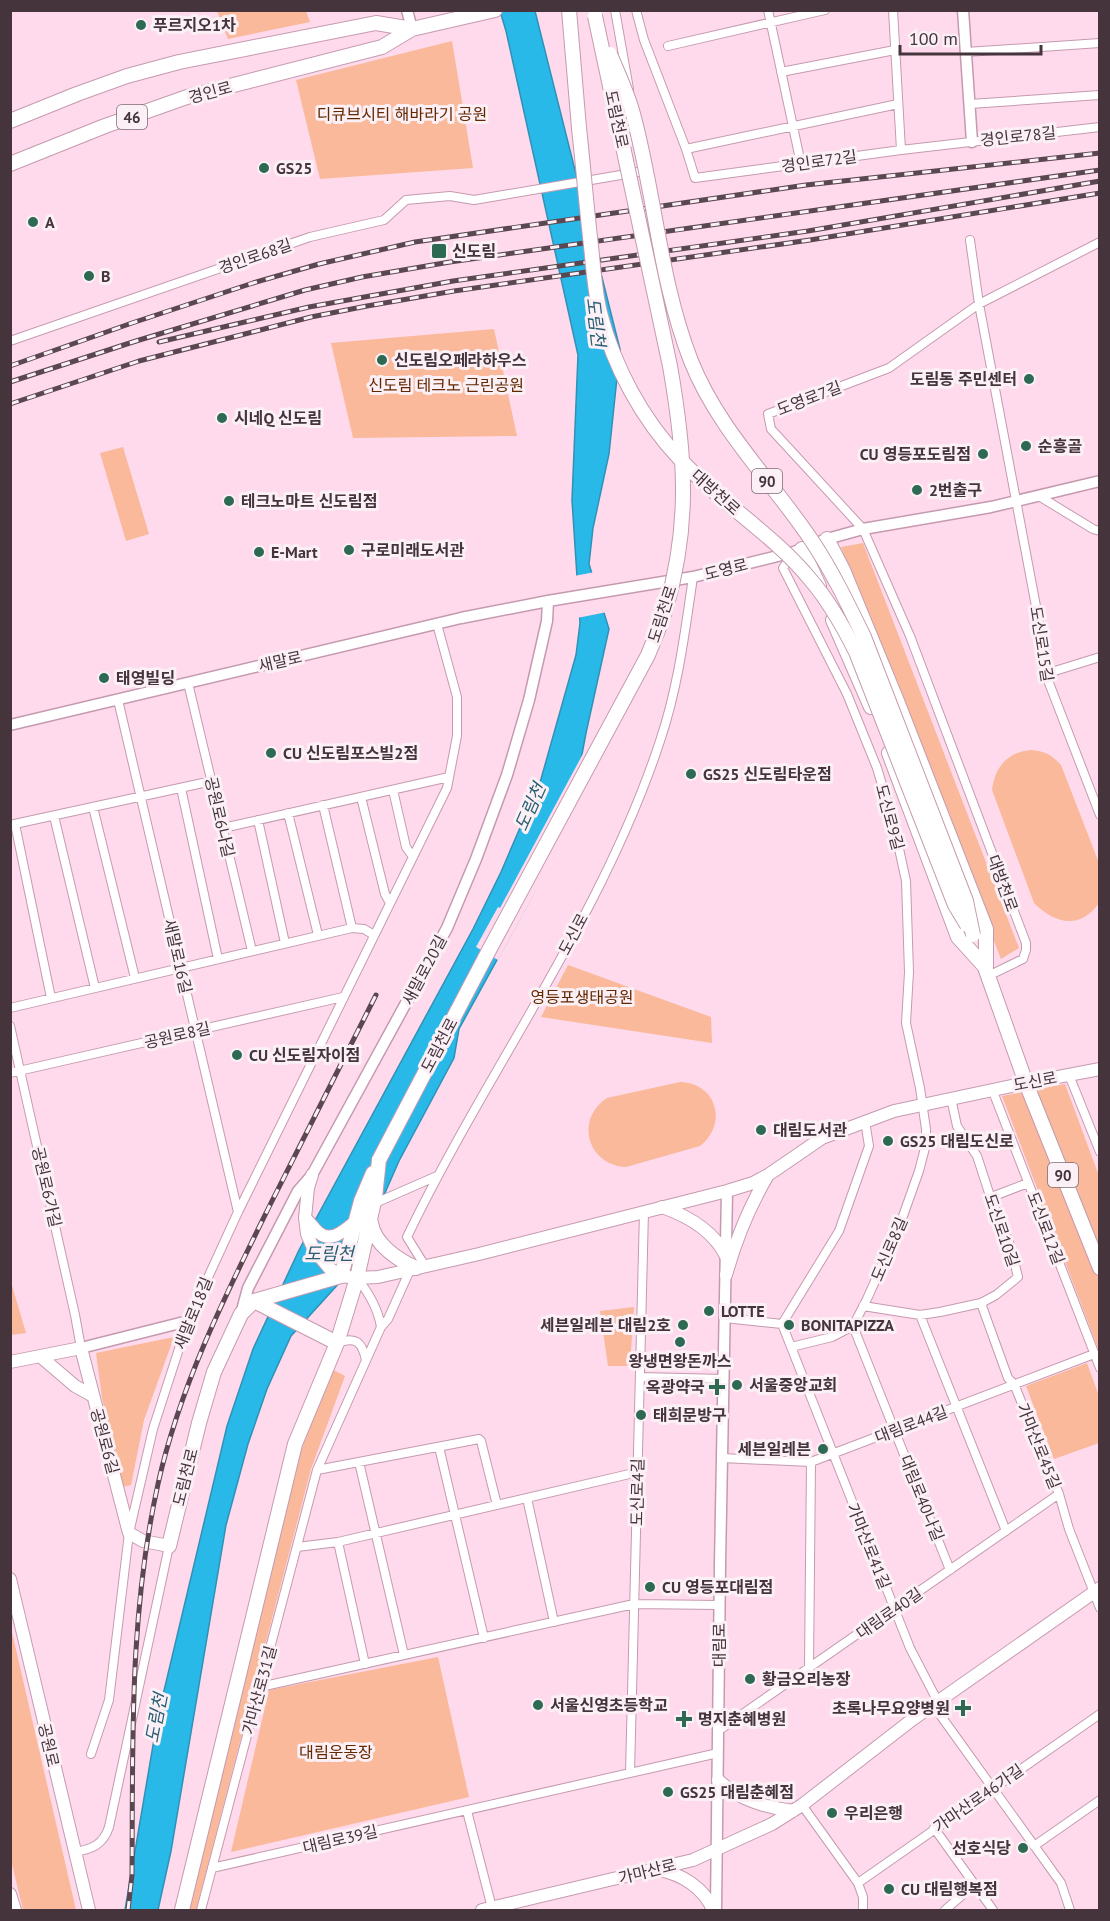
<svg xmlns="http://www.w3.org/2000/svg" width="1110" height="1921" viewBox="0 0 1110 1921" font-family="'PT Sans','Noto Sans KR',sans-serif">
<rect width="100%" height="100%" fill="#ffdaec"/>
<path fill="#f9b99a" d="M217,11H306L310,22L228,39Z
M452,41L473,168L320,179L296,80Z
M494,329L517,436L353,438L331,343Z
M123,447L149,534L126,541L100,453Z
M863,543L1019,948L1001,959L841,547Z
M1031,750C1044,751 1051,754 1061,765L1099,863V903C1080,930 1055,924 1034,903L992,790C995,767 1007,752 1031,750Z
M568,965L711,1017L712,1043L541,1017Z
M680,1082C717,1083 728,1124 700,1146L626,1167C588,1165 574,1120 607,1098Z
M1065,1084L1099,1176V1351L1002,1096Z
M11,1282L26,1333L11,1335Z
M634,1307L630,1366H608L600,1311Z
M174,1337L144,1420L131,1485L123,1487L102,1398L96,1353Z
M1087,1363L1099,1396V1443L1054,1459L1026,1386Z
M332,1369L345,1376L311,1469L196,1910H185L292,1480L301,1451Z
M10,1628H11L76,1910H23L10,1856Z
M438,1657L469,1797L231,1852L269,1690Z"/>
<path fill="#28b9e9" stroke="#3191b5" stroke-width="1.5" d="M500,11H535L620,349L609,454L593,528L589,564L609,629L586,733L569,824L531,898L459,1029L454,1058L399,1161L351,1270L291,1336L267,1389L248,1444L226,1525L171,1851L158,1910H125L158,1716L227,1426L253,1349L299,1250L473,929L501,872L541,779L576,655L580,623L572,500L578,355L506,31Z"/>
<path fill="#ffdaec" d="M595,572L607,612L577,618L574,576Z
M585,750L572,825L498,960L476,947L498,907L500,908Z"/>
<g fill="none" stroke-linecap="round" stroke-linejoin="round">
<g stroke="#c59ab0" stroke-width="10">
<path id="minor" d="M615,10L629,89
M636,10L644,40L686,149L695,178L901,150L1100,127
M768,10L801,164
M893,10L901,150
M668,46L825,10
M966,52L1100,43
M781,72L895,50
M970,104L1100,95
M686,149L898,104
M970,240L979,304L1045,654L1044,670L1100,815
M10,341L310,237L384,220L406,200L450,196L474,200L644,171L643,166
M1039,496L1093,529L1100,531
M1045,674L1100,657
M188,683L252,951
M118,700L238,1212
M181,788L218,959
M393,790L406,847L413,857
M361,797L385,894L390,903
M323,805L352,928
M93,807L135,978
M288,813L318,935
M54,816L95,988
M258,820L285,943
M15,824L51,998
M10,825L212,781
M223,828L449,777
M988,976L1023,959L1026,950V943L910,636L863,529L771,429L768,414L889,368L979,304L1100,242
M10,1008L352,928L364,929L374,935
M10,1026L75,1315L81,1348
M10,1073L343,997
M1069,1075L1100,1152
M992,1089L1100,1368
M991,1199L994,1196L1028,1183
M373,1204L437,1176
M425,1266L407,1237C487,1070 602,918 660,741C678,688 685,632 693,577
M357,1278C369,1293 378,1308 381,1327L388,1319L410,1270
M983,1302L982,1306L1008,1378L1014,1384L1059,1494L1069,1529L1100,1608
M863,1306L920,1315L940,1312L981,1303L996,1295L1018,1277L1010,1245L991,1199L977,1156L957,1126L951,1098
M920,1315L1006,1531
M725,1318L782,1324
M782,1324L910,1648L938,1702
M782,1324L839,1231L869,1146L865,1121
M853,1326L950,1570
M337,1343C356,1336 362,1342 366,1360
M791,1347L832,1337L853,1326L867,1299L898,1230L919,1171L926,1144V1129L920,1088L906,1023L909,972L906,881L893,821L877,768L847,694L783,568L792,555
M640,1377L724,1379
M439,1447L484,1638
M722,1458L811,1462L1094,1354
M359,1462L404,1655
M317,1470L479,1439L481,1441L497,1505
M527,1498L554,1622
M338,1542L365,1664
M297,1547L338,1542L638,1472
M809,1668L811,1462
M260,1687L634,1604L719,1605
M933,1705L1061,1883L1070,1910
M718,1731L1059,1494
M91,1754L109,1700L129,1533L153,1429L188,1321L238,1212L447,788L457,736V697L437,624
M630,1773L644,1211
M802,1805L858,1883L863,1897V1910
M467,1811L492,1908
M934,1828L993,1910
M1034,1846L1100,1800
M75,1852C92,1849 103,1845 109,1827L169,1546
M212,1868L718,1753
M858,1883L1100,1714
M201,1910L317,1470L381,1327
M945,1910L974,1885"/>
</g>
<g stroke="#c59ab0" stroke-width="13">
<path id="tertiary" d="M407,10L412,29
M963,10L972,142
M10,725L461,618L548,601L693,577L794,552L827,539L863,529L991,507L1100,481
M241,1314L248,1288L298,1191L312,1175L447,928L476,859L507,775L529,700L547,621L548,601
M81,1348L188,1321
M716,1910L720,1564L727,1191"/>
</g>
<g stroke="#c59ab0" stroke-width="14">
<path id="secondary" d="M312,1175L308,1188L305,1218L307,1234L314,1250L329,1268L341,1276L357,1278L378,1277L479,1254L727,1191L753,1183L768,1175L822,1138L894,1111L1026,1083L1100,1069
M662,1207C688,1216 713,1230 726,1256
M305,1218C311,1223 314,1229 319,1233C332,1243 345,1230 355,1222
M726,1275C736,1239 749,1207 768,1175
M41,1357L75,1386L93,1396
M10,1362L81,1348L129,1533L143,1541L169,1546
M10,1579L89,1910
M718,1780C740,1800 764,1807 793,1811
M659,1870C682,1874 704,1888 713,1910
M10,1894L15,1910
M482,1910L693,1860L772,1824L802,1805L913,1719L1100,1588"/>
</g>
<g stroke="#c59ab0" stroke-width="16">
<path id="primary" d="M569,10L579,128
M10,121L77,94L127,76L179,62L376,23L412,29L495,10
M10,164L105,126L187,97L382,47L412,29
M827,539L843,570L897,701L986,929V968
M802,549L819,586
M833,620L871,707
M889,753L958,937L986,968
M982,959L1026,1083L1100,1268
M371,1223C374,1244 398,1260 416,1268
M254,1301L337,1343
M169,1546L199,1423L214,1372L241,1314L254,1301L341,1276L361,1201L373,1173
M182,1910L295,1444L337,1343L357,1278L375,1197L379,1160"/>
</g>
<use href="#minor" stroke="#fff" stroke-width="8"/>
<use href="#tertiary" stroke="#fff" stroke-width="10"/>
<use href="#secondary" stroke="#fff" stroke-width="12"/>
<use href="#primary" stroke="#fff" stroke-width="14"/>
<g stroke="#5b4751" stroke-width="5">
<path id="rail" d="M159,342L309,307L453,281L808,231L1100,181
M10,366L132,323L253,283L319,264L415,242L806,185L1100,153
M10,382L136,341L305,290L362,277L450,262L1100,170
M10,404L139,361L311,317L367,306L454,291L810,240L1100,193
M128,1910L132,1875C133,1742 129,1615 158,1484C180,1385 226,1294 271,1203C306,1134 341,1064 376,995"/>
</g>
<use href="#rail" stroke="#faf0f5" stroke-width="3" stroke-dasharray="9" stroke-linecap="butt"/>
<g stroke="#c59ab0" stroke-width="16" stroke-linecap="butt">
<path id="primary-bridge" d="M610,54C618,74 628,94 633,114C655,195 660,282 691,361C718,429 772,481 812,541C832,571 848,604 864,637L966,901L973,935
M579,128C583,164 586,201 590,237C593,262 594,288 600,313C614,367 642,419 680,459C720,503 772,533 810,579C829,601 843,626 856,652L955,905L967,925
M379,1160L487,954L648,655C654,640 661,624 666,608C691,522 685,452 670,366L595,16"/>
</g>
<use href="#primary-bridge" stroke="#fff" stroke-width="14"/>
</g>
<g fill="#2d6953" stroke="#faf0f5" stroke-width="2">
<circle cx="141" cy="25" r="6"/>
<circle cx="264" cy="168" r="6"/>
<circle cx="33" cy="222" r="6"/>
<rect x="431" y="243" width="16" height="16" rx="3"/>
<circle cx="89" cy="276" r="6"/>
<circle cx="382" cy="360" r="6"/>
<circle cx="1029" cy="379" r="6"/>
<circle cx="222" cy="418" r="6"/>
<circle cx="1026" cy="446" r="6"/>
<circle cx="983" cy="454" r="6"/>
<circle cx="917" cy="490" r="6"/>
<circle cx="229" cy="501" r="6"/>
<circle cx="349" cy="550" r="6"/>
<circle cx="259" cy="552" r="6"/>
<circle cx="104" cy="678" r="6"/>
<circle cx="271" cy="753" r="6"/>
<circle cx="691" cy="774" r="6"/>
<circle cx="237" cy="1055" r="6"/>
<circle cx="761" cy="1130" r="6"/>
<circle cx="888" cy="1141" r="6"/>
<circle cx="709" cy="1311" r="6"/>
<circle cx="683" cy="1325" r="6"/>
<circle cx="789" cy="1325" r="6"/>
<circle cx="680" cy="1342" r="6"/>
<circle cx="737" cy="1385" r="6"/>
<path d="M714 1378h6v6h6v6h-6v6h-6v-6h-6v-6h6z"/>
<circle cx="641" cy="1415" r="6"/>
<circle cx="823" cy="1449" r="6"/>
<circle cx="650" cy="1587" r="6"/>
<circle cx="750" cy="1679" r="6"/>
<circle cx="538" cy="1705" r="6"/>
<path d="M960 1699h6v6h6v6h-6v6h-6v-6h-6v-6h6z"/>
<path d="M681 1710h6v6h6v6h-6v6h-6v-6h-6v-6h6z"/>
<circle cx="668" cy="1792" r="6"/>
<circle cx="832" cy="1813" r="6"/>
<circle cx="1023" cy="1848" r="6"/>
<circle cx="889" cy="1889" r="6"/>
</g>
<g text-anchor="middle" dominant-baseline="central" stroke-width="6" stroke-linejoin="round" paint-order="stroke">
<g fill="#faf0f5" stroke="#7c6c74" stroke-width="1.5">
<rect x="117" y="105" width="30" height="24" rx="4.5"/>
<rect x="752" y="469" width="30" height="24" rx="4.5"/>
<rect x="1048" y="1163" width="30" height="24" rx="4.5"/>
</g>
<g font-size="15" font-weight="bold" fill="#46343d">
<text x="132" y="117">46</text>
<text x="767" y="481">90</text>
<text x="1063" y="1175">90</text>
</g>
<g font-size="16" font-weight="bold" fill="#46343d" stroke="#faf0f5" text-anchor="start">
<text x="153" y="25">푸르지오1차</text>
<text x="276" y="168">GS25</text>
<text x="45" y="222">A</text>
<text x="452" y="251">신도림</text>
<text x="101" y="276">B</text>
<text x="394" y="360">신도림오페라하우스</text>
<text x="1017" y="379" text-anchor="end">도림동 주민센터</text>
<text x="234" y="418">시네Q 신도림</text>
<text x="1038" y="446">순흥골</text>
<text x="971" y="454" text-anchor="end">CU 영등포도림점</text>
<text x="929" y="490">2번출구</text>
<text x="241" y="501">테크노마트 신도림점</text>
<text x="361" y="550">구로미래도서관</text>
<text x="271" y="552">E-Mart</text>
<text x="116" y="678">태영빌딩</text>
<text x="283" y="753">CU 신도림포스빌2점</text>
<text x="703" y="774">GS25 신도림타운점</text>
<text x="249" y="1055">CU 신도림자이점</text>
<text x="773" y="1130">대림도서관</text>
<text x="900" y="1141">GS25 대림도신로</text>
<text x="721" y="1311">LOTTE</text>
<text x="671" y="1325" text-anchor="end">세븐일레븐 대림2호</text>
<text x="801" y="1325">BONITAPIZZA</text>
<text x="680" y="1361" text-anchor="middle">왕냉면왕돈까스</text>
<text x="749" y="1385">서울중앙교회</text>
<text x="705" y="1387" text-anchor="end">옥광약국</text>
<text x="653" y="1415">태희문방구</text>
<text x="811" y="1449" text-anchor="end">세븐일레븐</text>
<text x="662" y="1587">CU 영등포대림점</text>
<text x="762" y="1679">황금오리농장</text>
<text x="550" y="1705">서울신영초등학교</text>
<text x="950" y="1708" text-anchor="end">초록나무요양병원</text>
<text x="698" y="1719">명지춘혜병원</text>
<text x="680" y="1792">GS25 대림춘혜점</text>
<text x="844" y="1813">우리은행</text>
<text x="1011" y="1848" text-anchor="end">선호식당</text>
<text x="901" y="1889">CU 대림행복점</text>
</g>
<g font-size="16" fill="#46343d" stroke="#faf0f5">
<text transform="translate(210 92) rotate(-15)">경인로</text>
<text transform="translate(617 119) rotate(78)">도림천로</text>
<text transform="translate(1018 136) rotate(-6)">경인로78길</text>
<text transform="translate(819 161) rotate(-8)">경인로72길</text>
<text transform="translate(255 256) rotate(-19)">경인로68길</text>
<text transform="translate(809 398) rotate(-21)">도영로7길</text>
<text transform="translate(716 492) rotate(42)">대방천로</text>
<text transform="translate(726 569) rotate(-14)">도영로</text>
<text transform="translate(662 614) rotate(-72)">도림천로</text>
<text transform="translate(1042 644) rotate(81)">도신로15길</text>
<text transform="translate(280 661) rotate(-13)">새말로</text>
<text transform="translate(220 817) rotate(77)">공원로6나길</text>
<text transform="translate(890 817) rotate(75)">도신로9길</text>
<text transform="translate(1003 883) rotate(70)">대방천로</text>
<text transform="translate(573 934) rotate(-62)">도신로</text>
<text transform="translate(178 956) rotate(77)">새말로16길</text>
<text transform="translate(424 970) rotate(-62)">새말로20길</text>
<text transform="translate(177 1035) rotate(-13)">공원로8길</text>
<text transform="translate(439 1045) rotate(-62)">도림천로</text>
<text transform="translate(1035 1081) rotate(-11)">도신로</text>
<text transform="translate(47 1187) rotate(77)">공원로6가길</text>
<text transform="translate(1046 1228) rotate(69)">도신로12길</text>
<text transform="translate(1002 1230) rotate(71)">도신로10길</text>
<text transform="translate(889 1249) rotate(-67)">도신로8길</text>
<text transform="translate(193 1313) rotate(-68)">새말로18길</text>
<text transform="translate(911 1424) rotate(-21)">대림로44길</text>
<text transform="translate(105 1441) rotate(75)">공원로6길</text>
<text transform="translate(1039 1446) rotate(68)">가마산로45길</text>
<text transform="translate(185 1477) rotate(-76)">도림천로</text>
<text transform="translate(637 1492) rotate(-89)">도신로4길</text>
<text transform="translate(922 1498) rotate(68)">대림로40나길</text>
<text transform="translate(869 1546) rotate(68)">가마산로41길</text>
<text transform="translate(889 1613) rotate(-35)">대림로40길</text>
<text transform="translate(719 1645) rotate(-90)">대림로</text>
<text transform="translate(259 1690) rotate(-75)">가마산로31길</text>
<text transform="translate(49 1745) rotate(77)">공원로</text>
<text transform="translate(978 1798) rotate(-35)">가마산로46가길</text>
<text transform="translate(340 1839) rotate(-13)">대림로39길</text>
<text transform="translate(647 1871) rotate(-14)">가마산로</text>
</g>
<g font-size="16" fill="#642801" stroke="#faf0f5">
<text x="402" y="114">디큐브시티 해바라기 공원</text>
<text x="446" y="385">신도림 테크노 근린공원</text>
<text x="582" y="997">영등포생태공원</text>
<text x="336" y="1752">대림운동장</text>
</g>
<g font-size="18" font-style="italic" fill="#295e72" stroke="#faf0f5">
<text transform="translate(596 322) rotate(83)">도림천</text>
<text transform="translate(530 807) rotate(-66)">도림천</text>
<text x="329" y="1253">도림천</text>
<text transform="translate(156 1718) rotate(-79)">도림천</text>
</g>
</g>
<rect width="1110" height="1921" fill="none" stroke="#46343d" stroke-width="24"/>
<path d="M900 45v9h141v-9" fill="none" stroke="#46343d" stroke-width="3"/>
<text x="909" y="45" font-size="18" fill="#46343d" stroke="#faf0f5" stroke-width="4.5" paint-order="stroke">100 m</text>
</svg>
